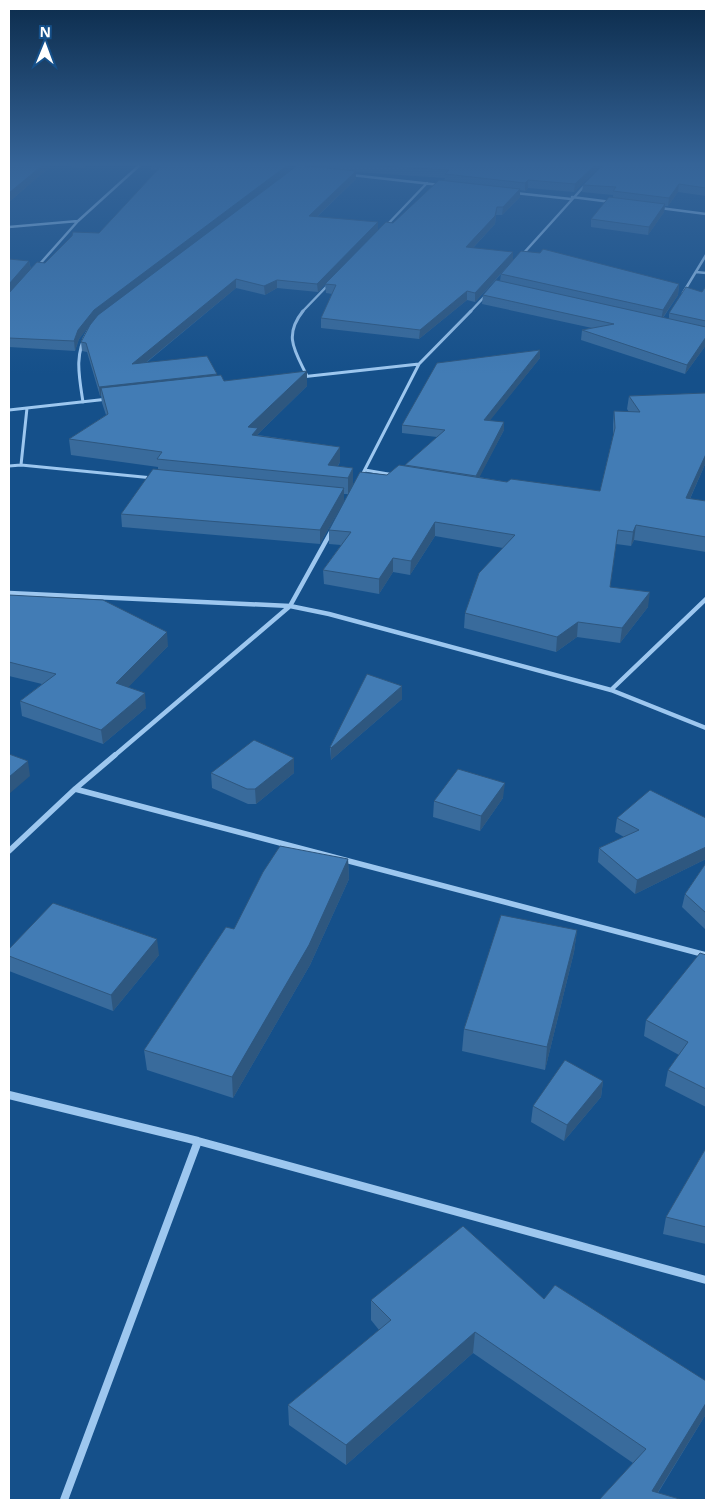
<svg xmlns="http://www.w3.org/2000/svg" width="715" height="1509" viewBox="0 0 715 1509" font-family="'Noto Sans',sans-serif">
<rect width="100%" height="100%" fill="#15508a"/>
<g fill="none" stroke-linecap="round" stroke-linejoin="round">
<path stroke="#9dc7ef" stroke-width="2.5" d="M351,175L440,185
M515,193L571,199
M572,197L611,202
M660,208L706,214
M386,226L427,183
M9,227L78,221
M521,256L587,183
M38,266L78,221L142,163
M696,272L706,273
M683,293L706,255
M302,312L329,284
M470,312L487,294"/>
<path stroke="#9dc7ef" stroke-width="3" d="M303,311C283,336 295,351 307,376
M301,377L419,364
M83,402C79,376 74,354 88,331
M9,410L108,399
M21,465L27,408
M9,466L21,465L153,478
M365,470L394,475
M361,477L419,364L471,311"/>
<path stroke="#9dc7ef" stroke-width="4.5" d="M9,593L290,606L329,614L611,690L706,728
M611,690L706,599
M114,756L290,606L332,530"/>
<path stroke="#9dc7ef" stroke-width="5.5" d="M75,789L706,955
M9,851L75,789L115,755"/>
<path stroke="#9dc7ef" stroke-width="8" d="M9,1095L198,1141L706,1280
M64,1500L198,1141"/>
</g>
<path fill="#396b9c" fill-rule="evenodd" d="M9,163H90L83,168L53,164L9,202Z
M151,163H604L574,192L528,188L525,191L520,190V197L502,215H496L495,224L473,248L513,252V260L679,284L678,295L663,318L669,319V313L702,292L706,286V345L685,374L581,340L582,330L592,328L482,304L483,295L500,281L501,274L475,302L467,300L419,339L321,328V318L332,294L326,293L325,284L393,223L444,181L445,178L356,172V179L317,217L378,222V230L318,292L277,288L265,295L236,288L146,363L217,374V375L224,381L307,371V386L258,434V435L340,447V462L338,466L353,468V484L348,494H344V501L320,544L122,527L121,514L158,470V467L71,455L69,439L106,415L102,403L101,396H100L87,352L82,351L81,342L88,327L79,339L75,351L9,347V259L29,261L31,269L45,263L99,233L158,170H151ZM289,165L297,166L222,223L290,171Z
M706,163V196L678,192L668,206H665L664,212L648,235L591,227V219L613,197V195L582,192L583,185Z
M540,350V358L489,421L504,430L479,477L507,482L600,491L613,436V424L614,411L629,412L627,409L629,396L706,393V462L690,499L706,501V552L634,540L631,546L616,544L610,587L648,607L620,643L577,637L556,652L464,628L465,613L503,548L435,536L410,575L393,572L379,594L324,584L323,570L341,545L329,544V530L387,475L405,466V465L437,437L402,433V425Z
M9,595L168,646L128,687L146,708L103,744L22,716L20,701L42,684L9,676Z
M402,686V699L331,760L330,747Z
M294,758V773L256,804H248L212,788L211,773Z
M503,798L480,831L433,817L434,801Z
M617,818H706V859L635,894L598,862L599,848L624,837L615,832Z
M348,859L349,879L310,965L233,1098L147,1070L144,1050L234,929Z
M706,863V930L682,907L685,894Z
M577,930L574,952L545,1070L462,1051L464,1029Z
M9,949L159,955L113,1011L9,971Z
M706,955V1107L665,1086L668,1070L679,1055L644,1036L646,1020Z
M603,1081L601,1097L564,1141L531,1122L533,1106Z
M706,1148V1244L663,1234L666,1217Z
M544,1299L706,1381V1414L658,1493L599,1500L633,1463L473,1353L346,1465L289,1425L288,1405L379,1330L371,1320V1300Z"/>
<path fill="#2e577f" d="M45,163H53V164L9,202V193Z
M82,163H90L83,168Z
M597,163H604L574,192L575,184Z
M289,164L290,171L95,319L79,339L75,351L74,341L78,330L94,310Z
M356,171V179L309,224V216Z
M528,180V188L525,191V183Z
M679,184L678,192L668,206L669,198Z
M520,189V197L502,215L503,207Z
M665,204L664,212L648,235L649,227Z
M497,207L495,224L466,255V247Z
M378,222V230L318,292L317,284Z
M513,252V260L475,302V293Z
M29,261L31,270L9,295V284Z
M236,279V288L133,373L132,364Z
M277,280V288L265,295L264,286Z
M679,284L678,295L661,320L663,310Z
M467,291V300L419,339L420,330Z
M706,337V345L685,374L687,365Z
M540,350V358L484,428V420Z
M307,371V386L258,434V444L253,450L248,427Z
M217,374L218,383L101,388V396H100L99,387Z
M504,422V430L476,484V476Z
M340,447V462L331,476L328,465Z
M706,454V462L684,512L686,498Z
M353,468V484L348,494V478Z
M344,488V501L320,544V530Z
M435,522V536L410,575L411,561Z
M636,525L634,540L631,546L633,532Z
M393,558V572L379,594V579Z
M650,592L648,607L620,643L622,628Z
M578,622L577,637L556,652L557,637Z
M167,632L168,646L118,698L116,683Z
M402,686V699L331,760V748Z
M145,693L146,708L103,744L101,730Z
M294,758V773L256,804L255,789Z
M28,761L30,776L9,794V777Z
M505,783L503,798L480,831L481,816Z
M706,847V859L635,894L637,880Z
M348,859L349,879L310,965L233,1098L232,1077Z
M577,930L574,952L545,1070L547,1047Z
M157,939L159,955L113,1011L111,995Z
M603,1081L601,1097L564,1141L567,1125Z
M475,1332L473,1353L346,1465V1445Z
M706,1403V1414L653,1500L652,1491Z"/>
<path fill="#427cb5" stroke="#2e577f" d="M9,163H45L9,193Z
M163,163H281L289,164L94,310L78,330L74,341L9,338V293L37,262L45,263L72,236L73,232L99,233L164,163Z
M338,163H597L575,184L528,180L525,183L445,174L449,170L362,165Z
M605,163H706V188L679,184L669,198L613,191L616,187L583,185Z
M298,165L356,171L309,216L378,222L317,284L277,280L264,286L236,279L132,364L207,356L217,374L99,387L86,343L81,342L90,325L98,315Z
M439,180L520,189L503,207H497L495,216L466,247L513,252L475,293L467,291L420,330L321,318L336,285L325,284L386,222L393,223Z
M609,197L665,204L649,227L591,219Z
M543,249L679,284L663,310L501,274L521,251L540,253Z
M9,259L29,261L9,284Z
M496,280L706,327V337L687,365L582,330L614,324L483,295Z
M706,286V321L669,313L686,287L702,292Z
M540,350L484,420L504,422L476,476L405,465L445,430L402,425L437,363Z
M307,371L248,427L258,428L252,435L340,447L328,465L353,468L348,478L157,459L162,452L69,439L108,414L101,388L221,375L224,381Z
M706,393V454L686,498L706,501V537L636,525L633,532L618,530L610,587L650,592L622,628L578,622L557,637L465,613L479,573L515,535L435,522L411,561L393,558L379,579L323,570L351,532L329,530L360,472L387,475L399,465L507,482L511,479L600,491L615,428L614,411L640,412L629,396Z
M153,469L344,488L320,530L121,514Z
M9,595L103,600L167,632L116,683L145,693L101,730L20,701L56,674L9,662Z
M367,674L402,686L331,748L330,747Z
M254,740L294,758L255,789H247L211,773Z
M9,754L28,761L9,777Z
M458,769L505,783L481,816L434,801Z
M650,790L706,818V847L637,880L599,848L639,830L617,818Z
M280,846L348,859L309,945L232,1077L144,1050L226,927L234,929L263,872Z
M706,863V913L685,894Z
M53,903L157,939L111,995L9,956V949Z
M501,915L577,930L547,1047L464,1029Z
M700,953L706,955V1089L668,1070L688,1042L646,1020Z
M565,1060L603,1081L567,1125L533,1106Z
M706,1148V1227L666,1217Z
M463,1226L544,1299L555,1285L706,1381V1403L652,1491L683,1500H599L646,1449L475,1332L346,1445L288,1405L391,1320L371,1300Z"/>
<linearGradient id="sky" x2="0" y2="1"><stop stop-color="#0c2c4c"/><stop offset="0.44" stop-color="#356498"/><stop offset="1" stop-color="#356498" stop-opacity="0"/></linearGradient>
<rect width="715" height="374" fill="url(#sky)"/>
<rect width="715" height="1509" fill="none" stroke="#ffffff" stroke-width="20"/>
<g transform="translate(45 45) rotate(1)" stroke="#15508a" stroke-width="4" paint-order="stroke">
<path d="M0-4L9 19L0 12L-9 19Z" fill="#ffffff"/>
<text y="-8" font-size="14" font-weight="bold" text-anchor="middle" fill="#ffffff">N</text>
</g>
</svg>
